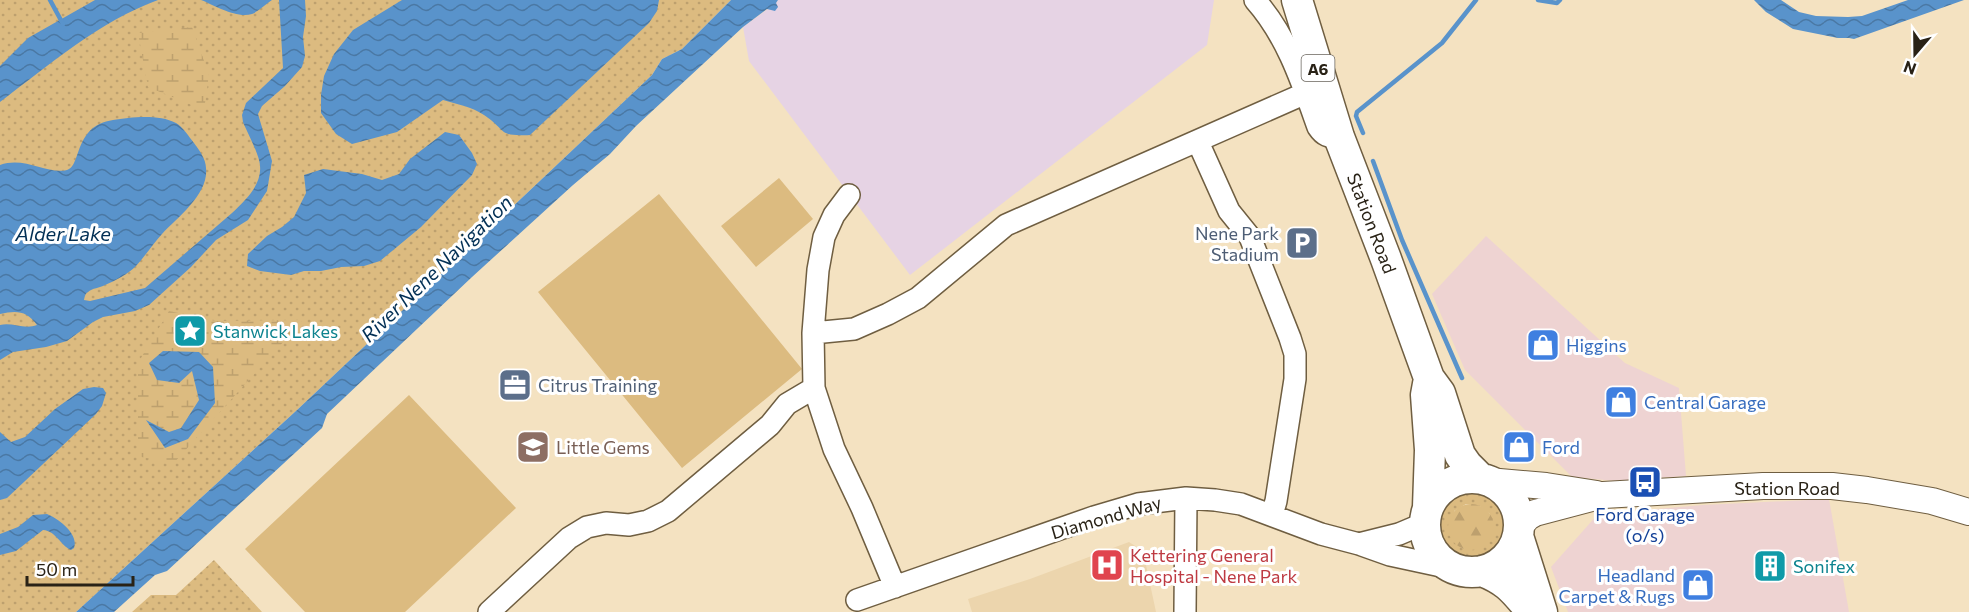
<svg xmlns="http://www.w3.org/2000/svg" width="1969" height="612" viewBox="0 0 1969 612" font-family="Commissioner,sans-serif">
<defs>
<pattern id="grass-dots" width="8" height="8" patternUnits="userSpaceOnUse" patternTransform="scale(1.5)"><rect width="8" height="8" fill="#dcbb80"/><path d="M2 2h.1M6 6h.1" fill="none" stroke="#bda06e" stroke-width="1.8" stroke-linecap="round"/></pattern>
<pattern id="forest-firs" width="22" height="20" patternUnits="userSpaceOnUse" patternTransform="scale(1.5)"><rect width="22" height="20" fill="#dcbb80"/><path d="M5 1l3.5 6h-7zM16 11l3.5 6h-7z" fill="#bda06e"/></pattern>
<pattern id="wetland-marsh" width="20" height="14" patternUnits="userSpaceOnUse" patternTransform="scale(1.5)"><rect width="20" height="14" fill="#dcbb80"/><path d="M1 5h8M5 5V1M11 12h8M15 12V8" fill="none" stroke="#bda06e"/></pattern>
<pattern id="water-waves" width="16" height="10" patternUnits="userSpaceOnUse" patternTransform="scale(1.5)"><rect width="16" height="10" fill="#5993cb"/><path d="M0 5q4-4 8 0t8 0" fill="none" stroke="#4a78a4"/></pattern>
</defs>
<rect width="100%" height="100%" fill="#f4e2c1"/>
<path fill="#e6d3e4" d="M778,0H1214L1207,45L910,275L749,61L743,27L776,3Z"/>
<path fill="#eed3d2" d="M1486,236L1625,363L1679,388L1686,476L1616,481L1572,477L1465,370L1432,294Z
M1829,499L1849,612H1568L1551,567L1598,514L1703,505Z"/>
<path fill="#ecd5ad" d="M1129,542L1143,551L1156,612H972L968,599L1030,579Z"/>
<path fill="url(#grass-dots)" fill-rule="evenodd" d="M0,0H731L682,49L662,59L652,75L297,410L76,612H0Z
M1469,489C1524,493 1515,564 1469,560C1459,559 1451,555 1444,548C1423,523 1441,495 1469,489ZM1466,504L1480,506L1490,514L1476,549L1461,548L1454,511Z
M214,560L262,612H132L151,595H176Z"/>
<path fill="url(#forest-firs)" d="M1448 527a23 23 0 1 1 46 0a23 23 0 1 1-46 0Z"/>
<path fill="url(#wetland-marsh)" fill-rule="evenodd" d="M192,27L209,75L204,110L148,87L138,33Z
M169,311L216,321L303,320L172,465L138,456V363ZM193,370L215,403L165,448L148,421L169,432L181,428L199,400Z"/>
<path fill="#dcbb80" d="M779,178L813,219L756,267L721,226Z
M659,194L802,369L682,468L538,292Z
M409,395L516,508L405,612H305L245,549Z"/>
<path fill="url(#water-waves)" d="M95,0H158C100,21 49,65 0,102V66L28,38Z
M201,0H272C266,4 259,11 252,14C237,19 214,5 201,0Z
M279,0H305L306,16L303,37L305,56L302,67L285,86L262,106L258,114L272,161L267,191L248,220L216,240L191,267L149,305L135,311L103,317L93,322L67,341L46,347L13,352L0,360V325C13,322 24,330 37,325C27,311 17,310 0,314V165C25,156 48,175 67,170C82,166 73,126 113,120C131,117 159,114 176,123C183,127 189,137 194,143C199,150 206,159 206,168C209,194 178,217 162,234C153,244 145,256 136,266C128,274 115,281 105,285C100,288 92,288 88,292C85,294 85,296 84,300L90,301L145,288L232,213C244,202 262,185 260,166C260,156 247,132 243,122L242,115L246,103L283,68Z
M402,0H659L657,11L649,23L530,135C497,137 507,130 484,115C472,107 457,104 443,100L397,132L352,144L336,134L321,113V95L324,76L334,54L353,30Z
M731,0H778L776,3L778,7L775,11L767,9L743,27L636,126L610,154L573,185L472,277L327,414L322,428L167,571L155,575L114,612H76L297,410L652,75L662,59L682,49Z
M1754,0H1781L1799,12L1816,16L1848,17L1862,16L1908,0H1964L1854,39L1849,38H1838L1793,29L1766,12Z
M445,132L459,135L472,153L477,164L472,175L421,227L380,261L364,266L341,267L321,271H304L291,275L260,271L247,266L248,254L267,236L282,227L294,217L306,193L304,175L323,169L362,174L382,180L399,174L410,159Z
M163,351L199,352L213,367L215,403L188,439L165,448L146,420L169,432L181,428L199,400L192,371L179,383L157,380L149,363Z
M94,387L103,388L106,393L102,406L96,414L7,498L0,500V432L11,442L25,437L55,409L83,389Z
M47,514C59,519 79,534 74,548L71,550C60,545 56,531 43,530L16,551L0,555V534L18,527L33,515Z"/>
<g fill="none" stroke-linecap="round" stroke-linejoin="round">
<path stroke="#5993cb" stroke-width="4.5" d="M50,0L63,24
M1538,0L1557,3L1560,0
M1363,133L1356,116L1357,112L1442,43L1476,0
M1373,161L1402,240L1462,378"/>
<g stroke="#6f5e41" stroke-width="24">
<path id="minor" d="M1255,0C1287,36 1302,82 1318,127C1324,136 1328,137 1339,137
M1198,142L1229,211L1250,237L1290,338L1295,354V379L1276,501L1272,515
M849,195L834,215L824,237L818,270L813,333L814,388L834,449L862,508L895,587
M813,333L854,329L888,314L918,298L1006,225L1306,93
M1359,544L1399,534L1425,523
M857,600L1094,517L1138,504L1186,498L1215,500L1241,504L1321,534L1359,544L1390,555L1455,569
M489,612L569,538L587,527L606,523L629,525L648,521L668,511L770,425L787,404L814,388
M1185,612L1186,498"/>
</g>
<g stroke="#6f5e41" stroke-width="28">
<path id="major" d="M1488,481L1546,486L1597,494
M1519,527L1528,517L1535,513L1603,495L1763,486H1832L1867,490L1932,501L1969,512"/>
</g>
<g stroke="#6f5e41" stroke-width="33">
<path id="highway" d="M1297,0L1339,137L1386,259L1429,378L1440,393L1460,455L1467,465L1480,478
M1428,384L1426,395L1430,450L1428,507
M1425 525a47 47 0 1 1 94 0a47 47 0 1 1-94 0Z
M1518,536L1542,612
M1482,571C1508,581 1514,591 1532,612"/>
</g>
<use href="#minor" stroke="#fff" stroke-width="21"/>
<use href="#major" stroke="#fff" stroke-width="26"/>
<use href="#highway" stroke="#fff" stroke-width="30"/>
</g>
<defs>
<g id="parking-square" transform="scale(1.725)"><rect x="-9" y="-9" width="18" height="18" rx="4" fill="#5c6f8a" stroke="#fff"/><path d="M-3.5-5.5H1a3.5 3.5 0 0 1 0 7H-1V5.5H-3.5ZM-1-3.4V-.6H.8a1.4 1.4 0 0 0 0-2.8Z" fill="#fff"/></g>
<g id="sight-square" transform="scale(1.725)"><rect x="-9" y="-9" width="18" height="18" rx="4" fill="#0f9aa8" stroke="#fff"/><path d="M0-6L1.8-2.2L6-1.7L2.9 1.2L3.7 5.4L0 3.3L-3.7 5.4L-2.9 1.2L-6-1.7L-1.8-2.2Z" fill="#fff"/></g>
<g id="shop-square" transform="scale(1.725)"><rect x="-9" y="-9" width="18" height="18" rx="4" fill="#3f7fe0" stroke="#fff"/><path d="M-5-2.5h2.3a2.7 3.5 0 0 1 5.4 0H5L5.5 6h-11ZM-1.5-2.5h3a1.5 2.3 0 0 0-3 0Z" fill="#fff"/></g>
<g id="office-square" transform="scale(1.725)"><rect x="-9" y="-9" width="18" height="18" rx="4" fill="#5c6f8a" stroke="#fff"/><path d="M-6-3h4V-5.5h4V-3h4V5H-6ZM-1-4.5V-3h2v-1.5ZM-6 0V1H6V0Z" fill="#fff"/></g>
<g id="school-square" transform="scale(1.725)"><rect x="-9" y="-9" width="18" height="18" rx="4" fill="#8d6e63" stroke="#fff"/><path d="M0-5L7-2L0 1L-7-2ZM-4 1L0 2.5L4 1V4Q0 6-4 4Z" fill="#fff"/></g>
<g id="bus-square" transform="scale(1.725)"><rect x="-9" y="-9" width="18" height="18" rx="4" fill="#1a4fb4" stroke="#fff"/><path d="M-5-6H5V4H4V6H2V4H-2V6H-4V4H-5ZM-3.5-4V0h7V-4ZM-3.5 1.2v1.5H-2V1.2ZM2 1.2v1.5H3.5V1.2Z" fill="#fff"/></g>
<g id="hospital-square" transform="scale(1.725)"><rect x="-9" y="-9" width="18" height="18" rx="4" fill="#e0444e" stroke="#fff"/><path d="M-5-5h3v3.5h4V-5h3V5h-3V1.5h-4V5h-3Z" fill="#fff"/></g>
<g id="building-square" transform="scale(1.725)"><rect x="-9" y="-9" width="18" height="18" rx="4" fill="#0f9aa8" stroke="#fff"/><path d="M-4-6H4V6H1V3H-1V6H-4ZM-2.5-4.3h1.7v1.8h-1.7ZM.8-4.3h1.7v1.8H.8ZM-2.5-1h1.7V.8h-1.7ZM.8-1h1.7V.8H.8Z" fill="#fff"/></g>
</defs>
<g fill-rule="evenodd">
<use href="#parking-square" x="1302" y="243"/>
<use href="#sight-square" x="190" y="331"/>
<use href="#shop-square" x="1543" y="345"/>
<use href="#office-square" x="515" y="385"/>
<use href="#shop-square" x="1621" y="402"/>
<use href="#school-square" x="533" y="447"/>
<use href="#shop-square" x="1519" y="447"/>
<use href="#bus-square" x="1645" y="482"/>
<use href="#hospital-square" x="1107" y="565"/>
<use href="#building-square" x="1770" y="566"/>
<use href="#shop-square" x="1698" y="585"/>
</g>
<g text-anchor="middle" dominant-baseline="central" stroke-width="6" stroke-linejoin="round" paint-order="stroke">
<rect fill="#fff" stroke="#69645c" stroke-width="1.5" x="1301.5" y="55" width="33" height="26" rx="4.5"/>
<g font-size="16" font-weight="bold" fill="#292216">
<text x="1318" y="68">A6</text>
</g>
<g font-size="18" fill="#292216" stroke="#fff">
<text transform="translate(1372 223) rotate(69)">Station Road</text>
<text x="1787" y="488">Station Road</text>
<text transform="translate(1106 517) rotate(-16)">Diamond Way</text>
</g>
<g font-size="18" fill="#4e5e75" stroke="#fff" text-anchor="end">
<text x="1279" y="233">Nene Park<tspan x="1279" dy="21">Stadium</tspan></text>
<text x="538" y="385" text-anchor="start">Citrus Training</text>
</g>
<g font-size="18" fill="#0d838f" stroke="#fff" text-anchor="start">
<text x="213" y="331">Stanwick Lakes</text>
<text x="1793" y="566">Sonifex</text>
</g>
<g font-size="18" fill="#366cbe" stroke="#fff" text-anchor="start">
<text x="1566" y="345">Higgins</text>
<text x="1644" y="402">Central Garage</text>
<text x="1542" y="447">Ford</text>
<text x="1675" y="575" text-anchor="end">Headland<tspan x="1675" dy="21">Carpet &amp; Rugs</tspan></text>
</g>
<g font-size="18" fill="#785e54" stroke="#fff" text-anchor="start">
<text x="556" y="447">Little Gems</text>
</g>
<g font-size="18" fill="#164399" stroke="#fff">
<text x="1645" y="514">Ford Garage<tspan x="1645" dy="21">(o/s)</tspan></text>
</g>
<g font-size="18" fill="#be3a42" stroke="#fff" text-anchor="start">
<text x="1130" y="555">Kettering General<tspan x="1130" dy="21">Hospital - Nene Park</tspan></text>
</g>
<g font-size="20" font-style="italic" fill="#022f54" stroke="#fff">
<text x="63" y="233">Alder Lake</text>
<text transform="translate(436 268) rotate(-44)">River Nene Navigation</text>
</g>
</g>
<g transform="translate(1915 54) rotate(200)" stroke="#ffffff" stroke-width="4.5" paint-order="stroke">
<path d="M0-4.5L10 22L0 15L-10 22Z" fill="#292216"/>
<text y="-9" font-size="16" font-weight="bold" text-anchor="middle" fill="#292216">N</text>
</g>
<path d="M27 576v9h106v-9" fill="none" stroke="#292216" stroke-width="3"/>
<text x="36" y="576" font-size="18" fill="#292216" stroke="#ffffff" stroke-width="4.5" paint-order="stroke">50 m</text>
</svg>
